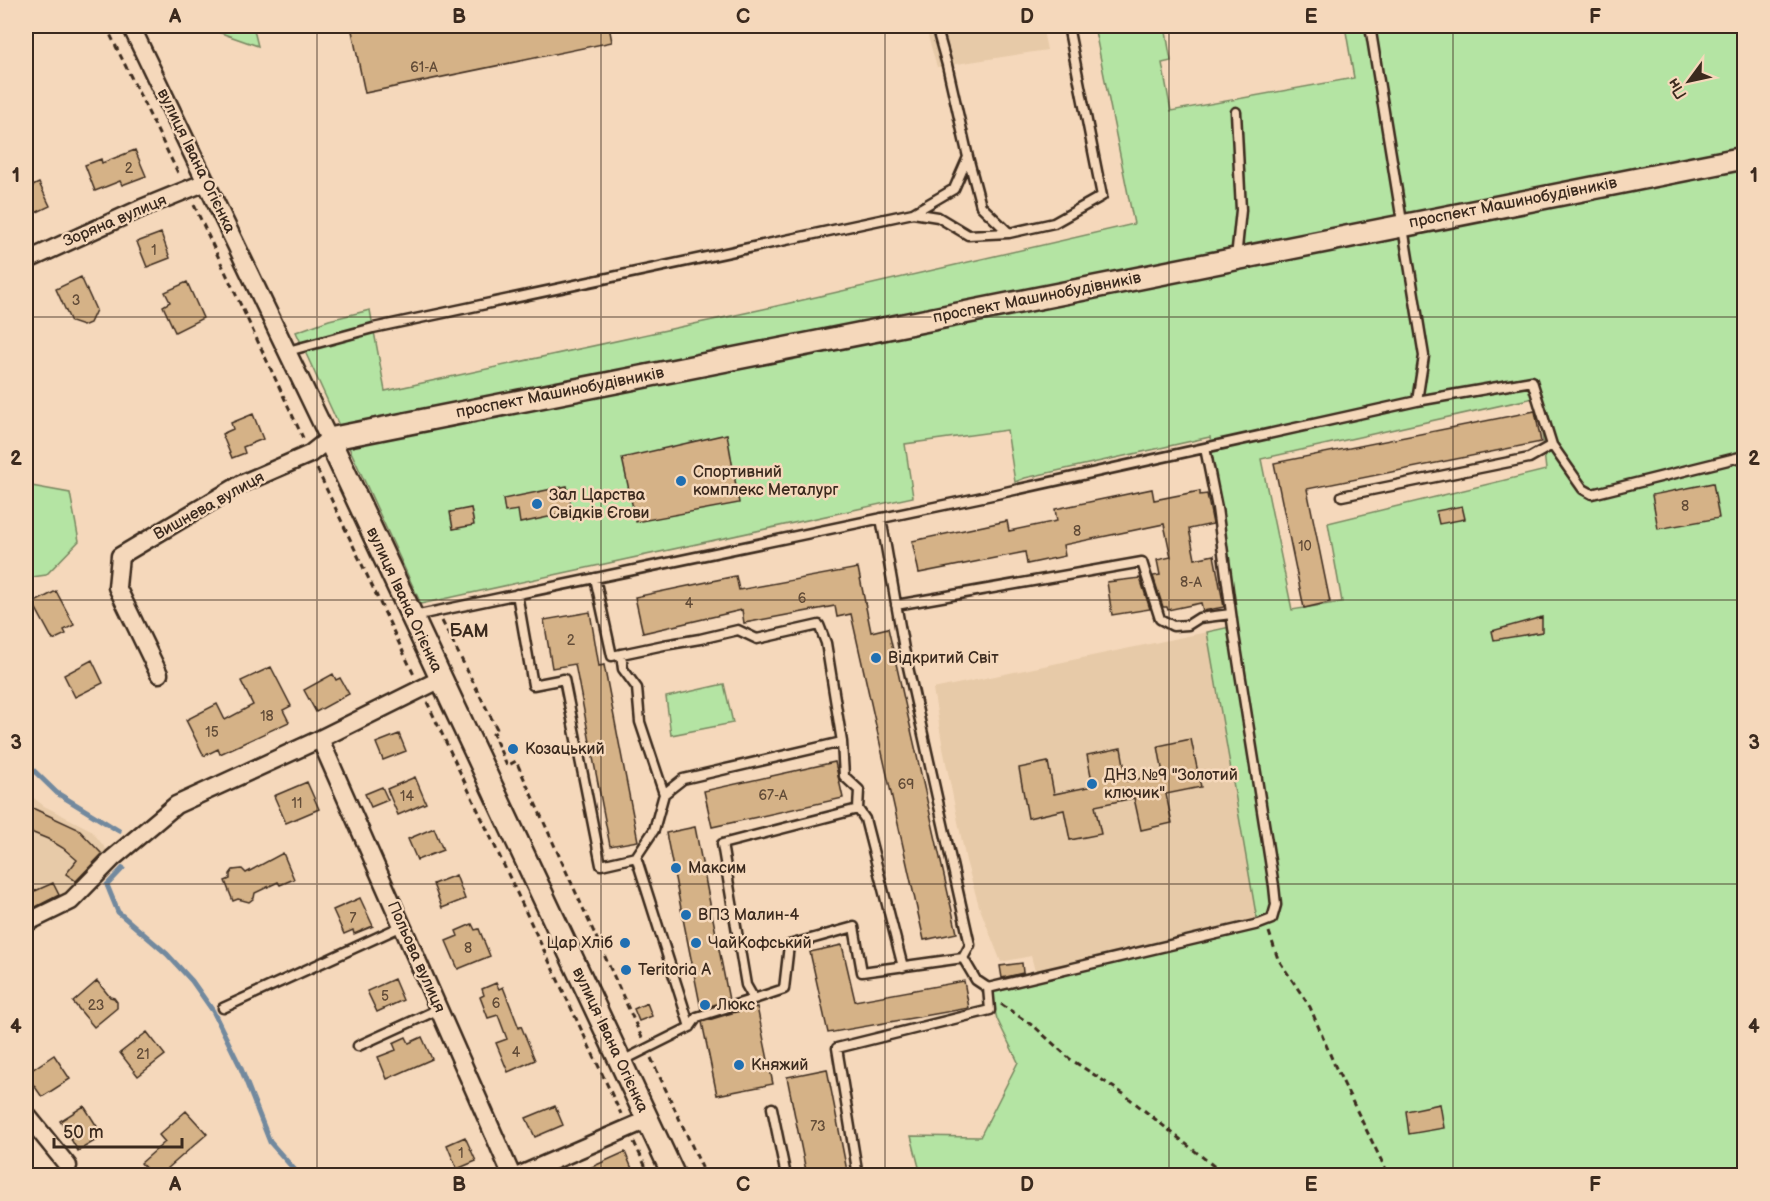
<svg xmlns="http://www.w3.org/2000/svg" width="1770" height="1201" viewBox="0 0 1770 1201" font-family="'Balsamiq Sans',sans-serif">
<rect width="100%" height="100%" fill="#f5d8bb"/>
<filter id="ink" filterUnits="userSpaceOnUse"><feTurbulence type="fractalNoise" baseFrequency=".0167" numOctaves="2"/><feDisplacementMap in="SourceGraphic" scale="12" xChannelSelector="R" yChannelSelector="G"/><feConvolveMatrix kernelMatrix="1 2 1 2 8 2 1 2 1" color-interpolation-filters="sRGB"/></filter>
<g filter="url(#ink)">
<path fill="#e7caa8" d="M925,26H1042L1047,50L937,67Z
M1207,632L1257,921L1036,975L1031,956L1001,962L979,906L966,861L943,748L933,689Z
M26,792L44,806L91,830L113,858L60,899L26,916Z"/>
<path fill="#b4e4a3" stroke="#788760" stroke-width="1.5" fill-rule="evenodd" d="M201,26H253L258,46Z
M1094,26H1165L1171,61L1162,63L1171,111L1354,78L1345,26H1744V1175H921L911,1136L980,1137L1018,1062L997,1019L990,991L1257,920L1207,632L1235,626L1210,437L1025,478L1015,482L1007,430L905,444L913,497L421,604L296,332L329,320L370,310L385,391L768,308L1134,224ZM1538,397L1546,470L1328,523L1342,602L1292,610L1261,459Z
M26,485L70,493L79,541L46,575L26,578Z
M724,684L733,723L671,735L666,697Z"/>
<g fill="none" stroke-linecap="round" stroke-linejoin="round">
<path stroke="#72899e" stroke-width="5" d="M26,763L57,793L119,831
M123,868L107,885L118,912L167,954L192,981L213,1011L240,1066L270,1142L300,1176"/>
</g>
<path fill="#d5b287" stroke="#3b2a1e" stroke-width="1.5" d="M351,26H609L612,42L365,93Z
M135,150L146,176L122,185L120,181L95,191L85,165L101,159L102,163Z
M39,183L50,206L29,216L26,209V189Z
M161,233L170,258L147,267L137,242Z
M81,277L96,310L90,323L83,326L71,322L56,289Z
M187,282L203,318L175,332L163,306L170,302L165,292Z
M1535,411L1541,442L1307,489L1330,602L1304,608L1274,463Z
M253,414L263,439L243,447L245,453L232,458L222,434L233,429L231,423Z
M727,434L739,503L636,522L622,458Z
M1713,483L1719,518L1658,529L1652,495Z
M567,486L572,512L520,523L518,510L505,512L503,499Z
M1152,489L1154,500L1200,491V495L1207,494L1213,524L1189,529L1195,559L1214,555L1224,607L1203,611L1201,603L1168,610L1167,607H1163L1153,576L1160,575L1157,560L1171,557L1164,524L1063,545L1065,556L1027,564L1025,552L919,573L912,541L1007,521L1009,531L1057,521L1055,509Z
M1462,506L1465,519L1439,524L1436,511Z
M471,508L474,525L453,529L450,512Z
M858,568L871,632L888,628L957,933L924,940L851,614L837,617L835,606L744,623L742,610L643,633L635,597L736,576L739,590Z
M1140,578L1150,609L1112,615L1107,582Z
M56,591L74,625L64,630L66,634L53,640L33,603Z
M590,612L599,666L604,665L638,841L610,846L575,664L552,668L544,620Z
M1542,617V632L1494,640L1492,631Z
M92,660L103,683L75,697L64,675Z
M271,667L291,706L283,710L289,722L220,754L218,749L204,756L186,720L217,704L225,720L253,705L241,681Z
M333,674L336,680L340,678L349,694L316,712L304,690Z
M399,734L406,751L383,760L376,743Z
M1191,739L1201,787L1166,794L1172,823L1141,830L1134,798L1095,806L1101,834L1070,840L1064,810L1028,818L1019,768L1048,762L1054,794L1093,786L1087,755L1121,748L1127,781L1163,774L1158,746Z
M835,762L843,798L712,827L704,791Z
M415,777L426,803L398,815L387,789Z
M307,782L319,809L286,823L274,796Z
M382,787L388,800L371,807L365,794Z
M26,805L78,829L102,854L76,881L66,874L77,860L63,848L48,839L26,830Z
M695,827L729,1000L701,1009L666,833Z
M434,828L443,850L417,860L408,839Z
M283,853L294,879L280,885L278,882L255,893L254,898L249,902L238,899L233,901L225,881L230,879V874L233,870L242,869L246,873Z
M456,875L465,899L442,908L433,884Z
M53,883L59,895L26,912V895Z
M360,898L373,926L354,934L353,930L344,934L333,910Z
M472,924L475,930L479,929L490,956L458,969L446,941L458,936L456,931Z
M842,945L855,1001L964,981L969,1008L828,1033L810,952Z
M1022,963L1023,973L1002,978L1000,966Z
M394,979L403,1000L377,1012L367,991Z
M97,981L110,997L114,998L117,1002V1008L94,1027L73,1002Z
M496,983L499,989L503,987L519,1028L521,1026L535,1060L508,1072L496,1043L507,1039L498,1015L488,1018L480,997L484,995L482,989Z
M647,1003L652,1016L639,1021L634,1009Z
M757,1007L773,1084L717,1095L702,1022L732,1013Z
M147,1032L165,1055L138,1076L120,1053Z
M406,1037L409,1043L422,1037L432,1059L387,1079L378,1057L396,1050L393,1043Z
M54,1055L70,1079L42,1097L26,1074Z
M827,1069L848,1176H807L787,1077Z
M1440,1104L1444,1128L1409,1134L1406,1111Z
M84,1106L103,1136L78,1151L60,1121Z
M555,1106L563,1125L535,1137L526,1118Z
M186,1111L207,1134L167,1169L173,1176H152L141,1163L165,1142L159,1135Z
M465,1137L476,1161L457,1169L447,1145Z
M625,1152L635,1176H572Z"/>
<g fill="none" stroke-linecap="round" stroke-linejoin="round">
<g stroke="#3b2a1e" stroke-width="13">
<path id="service" d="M1370,26L1424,356L1417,401L1532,381L1552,445L1583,489L1592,494L1744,456
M1236,112L1241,210L1236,258
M968,157L981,206L1009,233L1054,223L1102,196L1068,26
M913,213L938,217L968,235L1009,233
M288,351L373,328L913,213L954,189L968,157L947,65L936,26
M1342,496L1529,458L1552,445
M881,518L904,649L970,945L963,958
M595,578L612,656L664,645L700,639L738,630L757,639L819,625L826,643L842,742
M517,594L533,685L564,679L601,865L636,857
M896,605L1142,562L1160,619L1173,626L1188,625L1199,618L1231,614
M414,616L992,495L1417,401
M621,654L623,669L637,688L640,722L664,794
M858,809L865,819L903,967
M988,988L1259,924L1272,919L1276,905L1274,886L1234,635L1217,508L1205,448
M754,999L784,989L789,945L854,927L862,972L963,958L976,980L988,988L990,1010L837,1048L858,1176
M223,1008L402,926
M358,1046L439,1009
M620,1062L690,1027L697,1017L754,999L746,985L722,844L858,809L859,790L844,776L842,742L683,779L664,794L654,830L636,857L690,1027
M772,1108L786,1176"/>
</g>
<g stroke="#3b2a1e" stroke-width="21">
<path id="minor" d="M131,26L329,439L310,454L241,484L120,556L117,587L159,674
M26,261L142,208L206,182
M320,739L512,1176
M26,923L71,901L113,858L176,805L320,739L441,679
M26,1114L68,1166
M518,1176L647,1120"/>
</g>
<g stroke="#3b2a1e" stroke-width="26">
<path id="tertiary" d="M674,1176L329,439L1744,158"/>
</g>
<path stroke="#3b2a1e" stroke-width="3" stroke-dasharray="6 4.5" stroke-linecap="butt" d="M106,26L179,175
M194,205L303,438
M317,469L414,675
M442,621L498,731L493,734L507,766L516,761L642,1038
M427,702L621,1114
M1269,932L1278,959L1310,1007L1335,1066L1385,1168L1386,1176
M1001,1004L1036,1028L1070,1059L1125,1095L1226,1176
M651,1058L706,1176
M634,1142L650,1176"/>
<use href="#service" stroke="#f5d8bb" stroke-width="8"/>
<use href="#minor" stroke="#f5d8bb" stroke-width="16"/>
<use href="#tertiary" stroke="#f5d8bb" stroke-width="21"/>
</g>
</g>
<path fill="none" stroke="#3b2a1e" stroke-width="1.5" stroke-opacity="0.55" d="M317,26V1176M601,26V1176M885,26V1176M1169,26V1176M1453,26V1176M26,317H1744M26,600H1744M26,884H1744"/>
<g fill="#1f6fb2" stroke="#f5d8bb" stroke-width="2">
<circle cx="681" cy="481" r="6"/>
<circle cx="537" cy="504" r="6"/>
<circle cx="876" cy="658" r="6"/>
<circle cx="513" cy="749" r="6"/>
<circle cx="1092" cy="784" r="6"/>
<circle cx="676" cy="868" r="6"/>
<circle cx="686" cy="915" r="6"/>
<circle cx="625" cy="943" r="6"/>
<circle cx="696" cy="943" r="6"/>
<circle cx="626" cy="970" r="6"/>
<circle cx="705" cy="1005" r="6"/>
<circle cx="739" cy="1065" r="6"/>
</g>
<g text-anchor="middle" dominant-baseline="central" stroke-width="5" stroke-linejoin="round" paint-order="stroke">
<g font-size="14" fill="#624c38">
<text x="424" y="67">61-А</text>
<text x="129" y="168">2</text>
<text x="154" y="250">1</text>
<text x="76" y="300">3</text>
<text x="1685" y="506">8</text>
<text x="1077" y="531">8</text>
<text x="1305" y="546">10</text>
<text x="1191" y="582">8-А</text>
<text x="802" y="598">6</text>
<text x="689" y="603">4</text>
<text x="571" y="640">2</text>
<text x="267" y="716">18</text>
<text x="212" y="732">15</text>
<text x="906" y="784">69</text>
<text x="773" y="795">67-А</text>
<text x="407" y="796">14</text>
<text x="297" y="803">11</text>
<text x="353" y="918">7</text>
<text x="468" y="948">8</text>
<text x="385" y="996">5</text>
<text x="496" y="1003">6</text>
<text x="96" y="1005">23</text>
<text x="516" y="1052">4</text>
<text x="143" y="1054">21</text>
<text x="818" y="1126">73</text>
<text x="461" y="1153">1</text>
</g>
<g font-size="16" fill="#3b2a1e" stroke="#f5d8bb">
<text transform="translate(196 161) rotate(64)">вулиця Івана Огієнка</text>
<text transform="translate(1513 203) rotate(-11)">проспект Машинобудівників</text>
<text transform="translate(115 221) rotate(-23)">Зоряна вулиця</text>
<text transform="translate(1037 298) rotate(-11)">проспект Машинобудівників</text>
<text transform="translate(560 393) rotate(-11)">проспект Машинобудівників</text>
<text transform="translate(209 506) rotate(-29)">Вишнева вулиця</text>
<text transform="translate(404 600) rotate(65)">вулиця Івана Огієнка</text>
<text transform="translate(416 957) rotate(66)">Польова вулиця</text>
<text transform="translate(610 1040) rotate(65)">вулиця Івана Огієнка</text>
</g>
<g font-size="16" fill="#3b2a1e" stroke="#f5d8bb" text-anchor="start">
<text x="693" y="472">Спортивний<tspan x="693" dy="18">комплекс Металург</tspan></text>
<text x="549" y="495">Зал Царства<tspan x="549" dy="18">Свідків Єгови</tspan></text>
<text x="888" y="658">Відкритий Світ</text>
<text x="525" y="749">Козацький</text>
<text x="1104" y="775">ДНЗ №9 "Золотий<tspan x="1104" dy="18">ключик"</tspan></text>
<text x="688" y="868">Максим</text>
<text x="698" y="915">ВПЗ Малин-4</text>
<text x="613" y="943" text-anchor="end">Цар Хліб</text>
<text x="708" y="943">ЧайКофський</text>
<text x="638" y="970">Teritoria A</text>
<text x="717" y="1005">Люкс</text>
<text x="751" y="1065">Княжий</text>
</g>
<g font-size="18" font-weight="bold" fill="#3b2a1e" stroke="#f5d8bb">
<text x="469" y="631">БАМ</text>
</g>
</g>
<rect width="1770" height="1201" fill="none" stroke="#f5d8bb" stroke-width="66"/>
<g transform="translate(1689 81) rotate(237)" stroke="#f5d8bb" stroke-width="4.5" paint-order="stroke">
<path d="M0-4.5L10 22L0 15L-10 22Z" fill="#3b2a1e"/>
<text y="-9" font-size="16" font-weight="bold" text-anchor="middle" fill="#3b2a1e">Пн</text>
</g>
<path d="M54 1138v9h128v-9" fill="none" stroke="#3b2a1e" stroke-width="3"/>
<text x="63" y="1138" font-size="18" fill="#3b2a1e" stroke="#f5d8bb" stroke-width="4.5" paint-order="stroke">50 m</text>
<rect x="33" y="33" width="1704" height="1135" fill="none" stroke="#3b2a1e" stroke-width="2"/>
<g font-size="20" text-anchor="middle" font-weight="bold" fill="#3b2a1e">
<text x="175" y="23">A</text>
<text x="459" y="23">B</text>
<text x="743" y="23">C</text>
<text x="1027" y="23">D</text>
<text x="1311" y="23">E</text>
<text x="1595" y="23">F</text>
<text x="16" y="182">1</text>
<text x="1754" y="182">1</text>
<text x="16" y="465">2</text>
<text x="1754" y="465">2</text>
<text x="16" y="749">3</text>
<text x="1754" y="749">3</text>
<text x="16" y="1033">4</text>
<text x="1754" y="1033">4</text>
<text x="175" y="1191">A</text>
<text x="459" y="1191">B</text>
<text x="743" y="1191">C</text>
<text x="1027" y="1191">D</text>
<text x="1311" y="1191">E</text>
<text x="1595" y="1191">F</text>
</g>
</svg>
